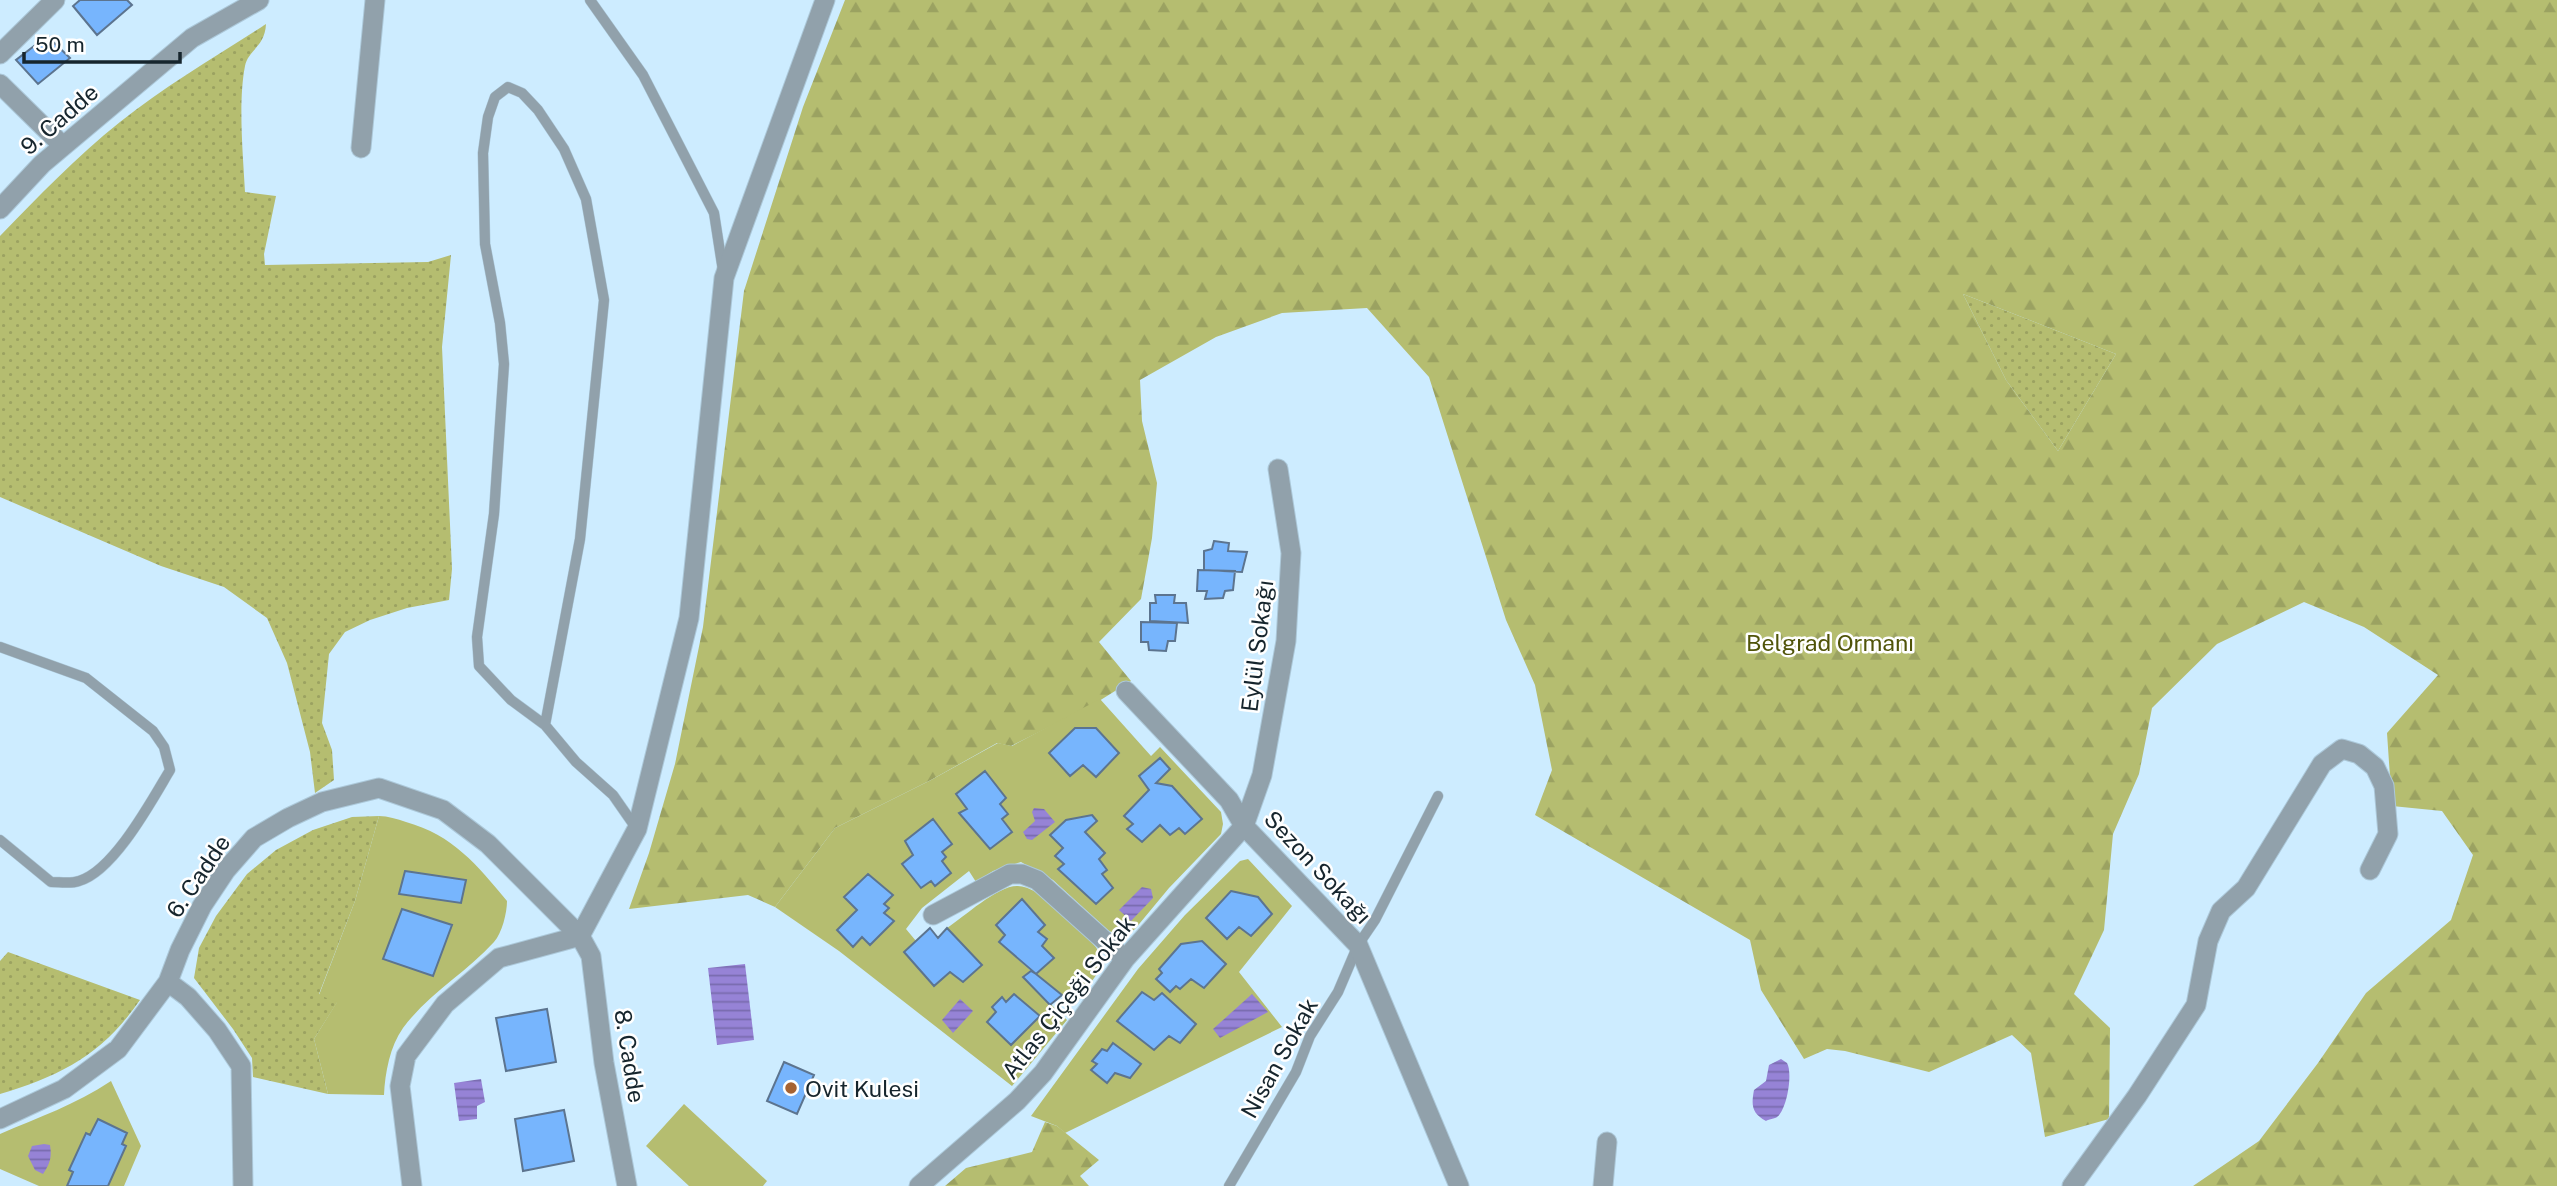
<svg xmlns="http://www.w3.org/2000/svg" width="2557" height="1186" viewBox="0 0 2557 1186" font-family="'Public Sans',sans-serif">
<defs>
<pattern id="grass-dots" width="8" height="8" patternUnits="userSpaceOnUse" patternTransform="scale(1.75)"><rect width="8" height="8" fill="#b5bd70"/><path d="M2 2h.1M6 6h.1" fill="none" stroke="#9ba261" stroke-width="1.8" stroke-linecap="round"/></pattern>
<pattern id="forest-firs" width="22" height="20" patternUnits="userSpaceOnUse" patternTransform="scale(1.75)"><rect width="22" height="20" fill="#b5bd70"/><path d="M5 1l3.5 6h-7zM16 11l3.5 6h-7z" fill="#9ba261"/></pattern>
<pattern id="water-rules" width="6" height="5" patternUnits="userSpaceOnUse" patternTransform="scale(1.75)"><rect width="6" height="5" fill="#9683d6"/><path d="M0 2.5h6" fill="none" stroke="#796bae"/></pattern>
</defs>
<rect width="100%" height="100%" fill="#cdecff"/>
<path fill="url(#grass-dots)" d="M266,24C265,47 248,50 245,66C238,102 243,155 245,192L276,196L264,254L265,265L428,262L451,255L442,347L452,569L449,600L407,608L370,620L345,632L329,654L322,723L332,750L334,780L315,793L310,752L287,663L267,618L224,587L161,566L0,497V236C39,196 76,157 120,122C165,86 217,56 266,24Z
M1963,294L2116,354L2058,451L2006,380Z
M379,816L355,901L319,994L338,1001L314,1039L328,1094L253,1077L252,1058L233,1029L194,978L199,948L216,916L247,874L276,850L313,830L352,817Z
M8,952L140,1000C103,1054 61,1076 0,1094V961Z"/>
<path fill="url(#forest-firs)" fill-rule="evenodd" d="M845,0H2557V1186H2193L2259,1141L2318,1063L2366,993L2451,920L2473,855L2442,811L2392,806L2387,733L2438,675L2364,627L2304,602L2217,644L2152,708L2139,774L2113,834L2104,930L2074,994L2110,1028L2109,1119L2045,1137L2031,1053L2012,1035L1929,1072L1845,1051L1827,1049L1804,1059L1761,990L1750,940L1535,815L1552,770L1535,685L1506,620L1429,377L1367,308L1282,313L1216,337L1140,380L1142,421L1157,483L1152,538L1141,599L1099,642L1131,681L1091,706L1011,746L997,743L931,780L835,828L775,907L748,895L629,909L649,853L675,764L703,627L744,291L803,107ZM1963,294L2116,354L2058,451L2006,380Z
M1045,1122L1057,1126L1099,1160L1080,1176L1089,1186H945L966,1168L1032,1152Z"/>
<path fill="#b5bd70" d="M1100,699L1151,756L1160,747L1221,812L1223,824L1221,834L1169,888L1135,929L1124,937L1109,931L1053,880L1021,862L993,871L976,882L969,871L922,908L906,929L916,941L904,952L950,972L963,982L981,965L947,928C964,917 997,886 1017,886C1039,885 1081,928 1094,945C1099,950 1101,958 1104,964L1075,1005L1036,974L1054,958L1042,946L1047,939L1038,932L1045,924L1023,899L996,925L1005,935L999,942L1031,971L1023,977L1067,1020L1012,1086L839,951L775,907L835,828L931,780L998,743L1012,746Z
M379,816C388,816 397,819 406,822C453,835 477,865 507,901C507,913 502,933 494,942C466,973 429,993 403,1028C390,1046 385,1073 384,1095L328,1094L314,1039L337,1002L319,995L355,901Z
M1248,859L1292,906L1239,972L1282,1027L1065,1133L1057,1126L1031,1116L1138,969L1185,915L1240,861Z
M111,1081L141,1146L124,1186H39L0,1169V1134C39,1117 75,1105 111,1081Z
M684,1104L767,1181L763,1186H689L646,1146Z"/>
<path fill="url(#water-rules)" d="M1034,808L1044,809L1055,822L1032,840L1027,839L1023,832L1035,821L1032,812Z
M1142,887L1151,889L1153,898L1131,921L1119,910Z
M745,964L754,1040L717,1045L708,968Z
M1252,994L1268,1012L1220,1038L1213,1029Z
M960,999L973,1011L953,1033L942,1020Z
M1781,1059L1787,1063C1793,1073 1787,1110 1777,1117C1776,1118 1767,1120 1766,1121C1752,1113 1751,1106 1754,1090L1766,1081L1769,1065Z
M481,1079L485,1102L477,1106V1119L459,1121L454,1083Z
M44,1144L50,1145C52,1157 50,1164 43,1174L35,1170L28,1156L32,1146Z"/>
<path fill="#77b5fd" stroke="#5c748f" stroke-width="2" d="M80,0H127L132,5L97,35L73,6Z
M47,36L70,58L38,84L16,60Z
M1214,541L1229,543L1228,551L1247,552L1242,572L1204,570V551L1212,549Z
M1198,570L1235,571L1233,590L1225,591L1223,598L1205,599L1207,591H1197Z
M1155,595H1175L1174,603H1186L1188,623L1150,621V603H1156Z
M1141,622L1177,623L1175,641H1168L1166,651L1149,650L1148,642H1141Z
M1075,728H1096L1119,753L1096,777L1083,765L1070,776L1049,753Z
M1160,758L1170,769L1156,783L1172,786L1202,819L1185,834L1179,828L1170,835L1160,825L1142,842L1127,829L1133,824L1124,816L1149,790L1139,776Z
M985,771L1006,798L1000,804L1008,814L1002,819L1012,832L990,849L959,813L967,809L956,794Z
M1092,815L1097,821L1085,832L1105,853L1099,859L1107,870L1102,874L1113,888L1096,904L1058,869L1064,864L1055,856L1063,848L1050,835L1066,820Z
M933,819L952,844L942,852L946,857L942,861L951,873L935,886L931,881L921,888L902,864L913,855L905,841Z
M405,871L466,880L461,903L399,894Z
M868,874L893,895L884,904L889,908L884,913L894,921L870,945L862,937L853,947L837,930L857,910L844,897Z
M1231,891L1258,897L1272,914L1251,936L1239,927L1227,939L1206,918Z
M1022,899L1045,925L1038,932L1047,939L1042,946L1054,958L1036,974L999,942L1005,935L996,925Z
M402,909L452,925L433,976L383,959Z
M930,928L938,938L947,928L982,965L963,982L950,972L934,986L904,952Z
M1202,941L1226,964L1204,988L1191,979L1180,989L1176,986L1170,992L1156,979L1162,973L1159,969L1181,944Z
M1031,971L1036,974L1062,995L1050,1005L1023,977Z
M1142,992L1154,1000L1162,993L1196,1024L1180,1043L1169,1036L1154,1050L1117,1021Z
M1014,994L1040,1016L1011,1045L987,1022L996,1012L992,1007L1002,997L1006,1002Z
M547,1009L556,1062L506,1071L496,1018Z
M1113,1043L1141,1064L1130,1078L1115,1073L1107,1083L1091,1070L1097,1064L1092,1061L1102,1049L1107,1051Z
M784,1062L814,1075L797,1114L767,1101Z
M564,1110L574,1161L523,1171L515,1119Z
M98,1119L127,1133L122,1144L126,1146L108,1186H67L73,1172L69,1170L86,1133L90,1135Z"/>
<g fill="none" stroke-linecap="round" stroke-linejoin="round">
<g stroke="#acc8d9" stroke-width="11">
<path id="lane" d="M590,0L643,75L714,213L723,271
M0,647L86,678L153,731L164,747L170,770C152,800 114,871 79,881C71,884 60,882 51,882L0,840
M545,725L580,539L604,300L586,199L564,149L538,110L522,93L508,87L495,97L488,117L483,153L485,244L500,323L504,364L494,514L477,637L479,666L511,700L545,725L576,762L613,795L636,828
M1229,1186L1296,1072L1310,1036L1338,992L1358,945L1375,920L1438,796"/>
</g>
<g stroke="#acc8d9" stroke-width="21">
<path id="street" d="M0,54L55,0
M0,84L63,146
M361,148L375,0
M0,209L42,164L192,38L259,0
M1126,691L1229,800L1244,826L1358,945L1459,1186
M933,915L1010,874H1022L1037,880L1125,959
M168,982L188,997L217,1030L241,1066L243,1186
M0,1119L64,1089L118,1049L168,982L180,950L202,906L226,870L254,838L288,818L322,802L379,788L443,810L488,844L580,936L591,956L604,1063L627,1186
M412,1186L400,1086L406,1056L445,1004L499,958L580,936L637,829L689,618L724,278L825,0
M919,1186L1017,1101L1043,1073L1125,959L1244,826L1262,775L1286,641L1291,553L1278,469
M1603,1186L1607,1142
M2072,1186L2137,1096L2196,1005L2208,941L2221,911L2246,888L2322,764L2342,749L2359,754L2375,767L2384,786L2388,834L2370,870"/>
</g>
<use href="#lane" stroke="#91a1ab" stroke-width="10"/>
<use href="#street" stroke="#91a1ab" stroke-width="19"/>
</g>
<circle fill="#a66232" stroke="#fff" stroke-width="2.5" cx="791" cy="1088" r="7"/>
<g text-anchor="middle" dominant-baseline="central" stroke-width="5" stroke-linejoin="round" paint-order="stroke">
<g font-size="23" fill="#16252d" stroke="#fff">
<text transform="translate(59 119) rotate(-41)">9. Cadde</text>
<text transform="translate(1257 646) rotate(-83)">Eylül Sokağı</text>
<text transform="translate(1318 867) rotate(47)">Sezon Sokağı</text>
<text transform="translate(198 876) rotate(-56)">6. Cadde</text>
<text transform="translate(1068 997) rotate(-52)">Atlas Çiçeği Sokak</text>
<text transform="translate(630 1056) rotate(81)">8. Cadde</text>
<text transform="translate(1279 1058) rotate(-61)">Nisan Sokak</text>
</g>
<g font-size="23" fill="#505409" stroke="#fff">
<text x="1830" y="642">Belgrad Ormanı</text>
</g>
<g font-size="23" fill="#16252d" stroke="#fff" text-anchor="start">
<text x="805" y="1088">Ovit Kulesi</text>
</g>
</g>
<path d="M24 52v10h156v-10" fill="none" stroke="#16252d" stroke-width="3.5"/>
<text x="35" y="52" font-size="21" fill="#16252d" stroke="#ffffff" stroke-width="5" paint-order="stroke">50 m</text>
</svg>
